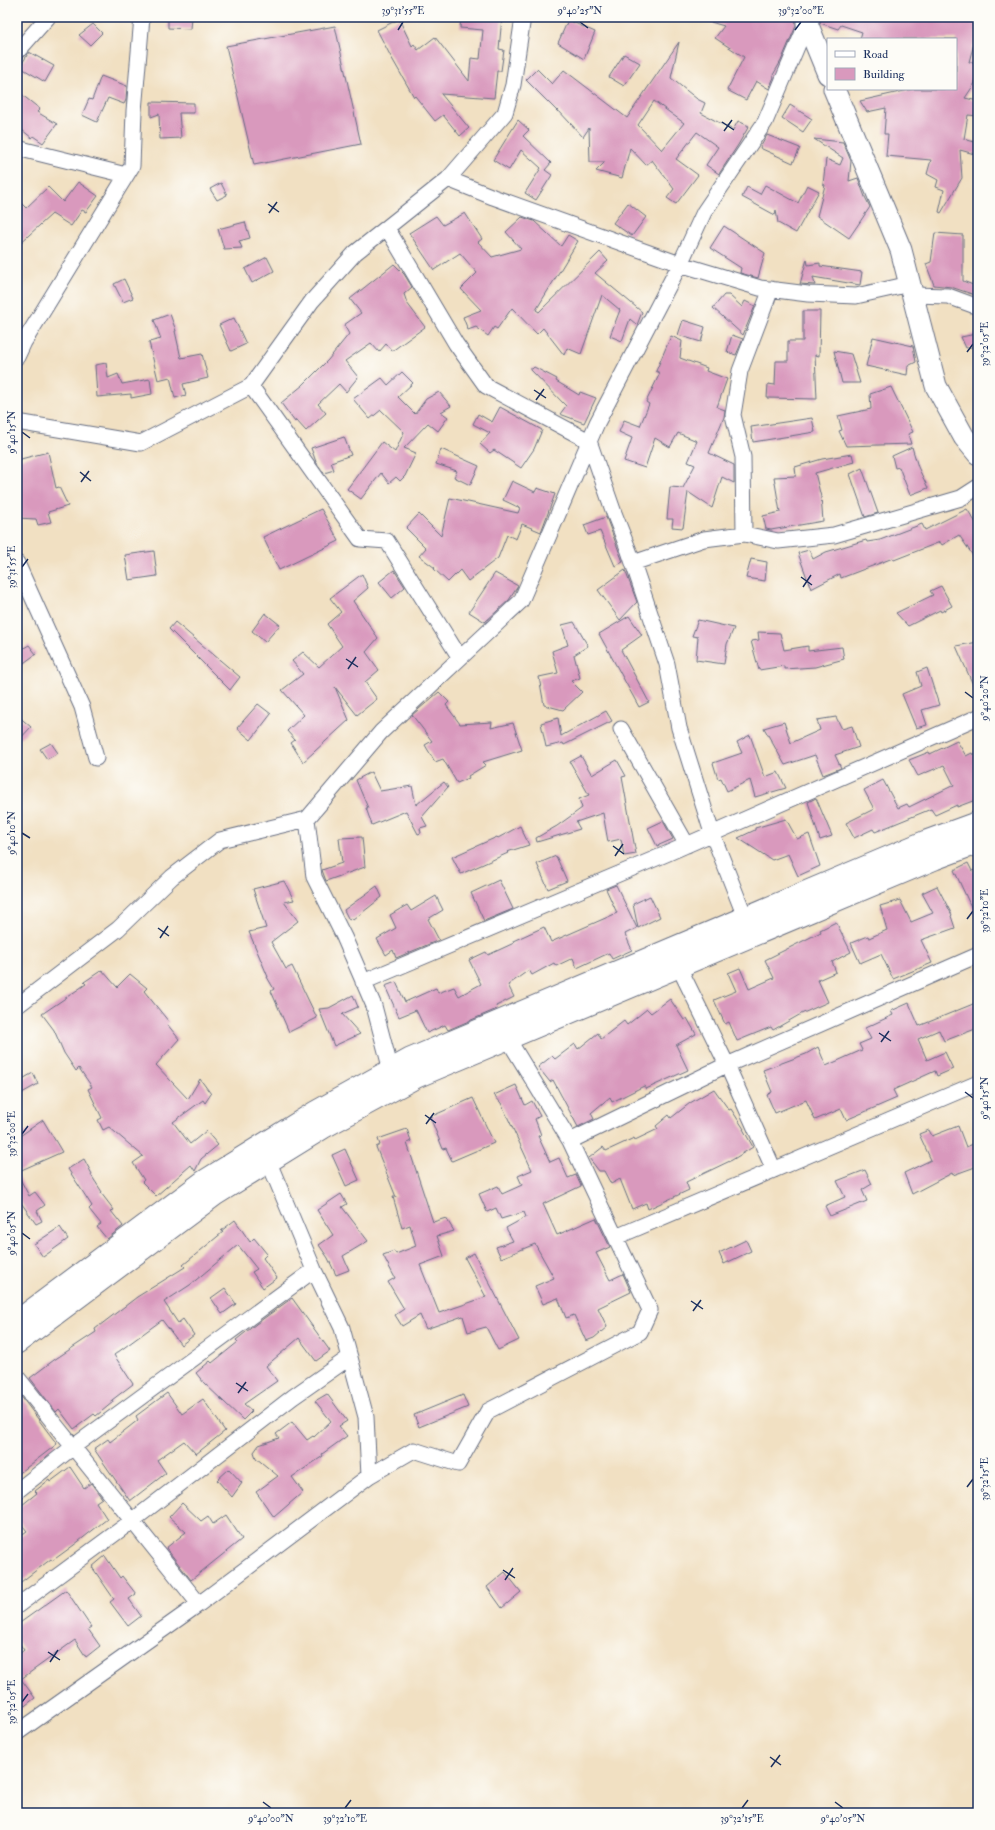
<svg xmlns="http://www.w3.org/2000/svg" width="995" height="1830" viewBox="0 0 995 1830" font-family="'IM FELL Double Pica',serif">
<rect width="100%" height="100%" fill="#fdfcf7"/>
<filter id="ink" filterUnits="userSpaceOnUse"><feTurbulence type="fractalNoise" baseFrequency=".025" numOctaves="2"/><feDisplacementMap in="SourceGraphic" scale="8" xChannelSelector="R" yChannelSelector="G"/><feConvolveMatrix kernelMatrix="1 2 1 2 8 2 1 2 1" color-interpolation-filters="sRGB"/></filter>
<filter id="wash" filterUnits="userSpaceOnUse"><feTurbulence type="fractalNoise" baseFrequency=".012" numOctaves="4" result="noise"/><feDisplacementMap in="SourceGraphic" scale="16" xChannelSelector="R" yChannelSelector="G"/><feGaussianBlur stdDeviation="0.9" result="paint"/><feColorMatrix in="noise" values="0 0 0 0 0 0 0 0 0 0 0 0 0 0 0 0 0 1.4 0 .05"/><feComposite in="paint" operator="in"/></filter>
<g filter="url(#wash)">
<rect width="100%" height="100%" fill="#f1e0c2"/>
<g id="blocks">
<path fill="#d999bd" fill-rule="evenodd" d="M168,17H192L191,29L168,28Z
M461,17H502L499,49L504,50L501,71H497L494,98L441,94L469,128L460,136L443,115L435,121L415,96L414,97L390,55L377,30L399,19L412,46L414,44L418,50L435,37L469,81L471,58L480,59L483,30L460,28Z
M705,17H796V26L781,61L773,75L774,77L769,89L756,81L746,100L727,90L744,57L715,38L724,26L704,20Z
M821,17H978L976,36L969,62H978V73H976L975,83L965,98L978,101V116L968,115L964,139L978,143V155L960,150L962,178L941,213L939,212L944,190L936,187L938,180L927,174L931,160L886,156L888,134H884L886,108L867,112L860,101L913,89H956V39H860L862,32L841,25L838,29L820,23Z
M568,20L595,32L584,59L558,43Z
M93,24L102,33L90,45L79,35Z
M335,26L361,144L254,165L226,46Z
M679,42L671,78L697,99L705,103L701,113L733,130L738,121L749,126L738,145L719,174L706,165L718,147L697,132L676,159L698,175L676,204L667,198L674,189L652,160L646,165L630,148L622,178L596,171L605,162H590L589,128L583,137L558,110V112L526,80L537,69L552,84L564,70L627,118ZM654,101L684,123L662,150L638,125Z
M29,52L54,66L45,82L20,67Z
M624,54L640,63L624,86L609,77Z
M101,76L127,86L126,100L124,104L108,98L97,122L82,115L89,99L92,100Z
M17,91L40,109L37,112L57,124L43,143L33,136L32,138L17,126Z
M151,102L194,103V113H179L181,138L160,139L159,114L151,117Z
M790,105L812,119L803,132L782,118Z
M518,120L529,130L523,136L551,163L545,170L552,175L536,200L525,193L541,168L521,150L509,170L493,160Z
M767,135L800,148L793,163L760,148Z
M814,139L843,142L851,161L849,181L858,178L865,197L870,207L849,238L817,216L825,185L823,184L826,159L840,165L843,158Z
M78,182L98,196L86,212L82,210L71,226L52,214L17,246V199L26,208L48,187L63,202Z
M221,183L227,195L217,200L210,189Z
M765,185L798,203L807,185L819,191L796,233L778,223L776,210L775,215L742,197L747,187L760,194Z
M628,203L646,217L632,236L613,223Z
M465,213L482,239L478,242L492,257L521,249L506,232L522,217L534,221L561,246L568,235L578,241L536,310L539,312L600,252L608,261L595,273L642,312L637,325L630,319L622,341L610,336L620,310L602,295L581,354L567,348L564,355L543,328L537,334L512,308L497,329L494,327L488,336L476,327L468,330L463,317L481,310L461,289L477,273L460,253L434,270L409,233L436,216L443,225Z
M245,222L250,238L239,241L242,248L224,249L218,229Z
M724,226L765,253L758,278L740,273L741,268L710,248Z
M935,233L963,235V281L978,287V296L951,287L934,285L926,264L931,262Z
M267,257L274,271L252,283L245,269Z
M807,259L808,265L820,263V266L862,272L860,285L813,277L815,285L800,284Z
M394,264L404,274L412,287L404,294L407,303L425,327L392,351L386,344L379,352L371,343L345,361L358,377L346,392L339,384L318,404L326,413L306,431L296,420L295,422L281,403L303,385L328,360L349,334L344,325L361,313L350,299Z
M124,279L133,298L123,302L114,284Z
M724,295H729L742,307L745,301L755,306L743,335L713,308Z
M803,311H820L819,356L815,355L817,399L767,398L768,384L775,385L776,361H788V341H803Z
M170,314L176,331H175L181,358L202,354L208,378L183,384L186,395L175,398L170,377L158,380L149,342L161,339L154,320Z
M234,318L246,344L231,351L219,325Z
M683,320L705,327L701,342L678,335Z
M976,334L978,346L966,348L961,337Z
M732,335L743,339L736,355L727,352Z
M671,336L682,341L680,358L707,368L706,371L727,379L717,407L725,410L724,417L709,453L734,465V483L722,477L712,508L688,492L683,528L672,527L673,519H667L670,487L683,488L695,465L688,462L697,441L678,433L670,447L655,438L645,468L624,461L632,438L619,432L624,420L640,426L649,404L646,402L660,373L656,371Z
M873,337L913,346L916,362L908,366L907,375L866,366Z
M834,351L851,354L860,383H842Z
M106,363L108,378L118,374L122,384L150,379L152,394L131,398V394L97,397L95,365Z
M534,367L557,379L556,381L579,395L580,392L596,398L584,423L560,414L566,406L530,369H532Z
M402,372L413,383L398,397L415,414L426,399L439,392L451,406L441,412L448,417L438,431L428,423L404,448L416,453L405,476L400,481L396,477L389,483L381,473L361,499L347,489L382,442L395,452L404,432L381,410L370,419L353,399L382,378L388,385Z
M891,387L913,432L908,434L911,444L846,446L839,431L842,430L838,416L871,409L870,394Z
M500,407L542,430L534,449L521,468L494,450L490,453L480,444L490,433L473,424L478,414L492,422Z
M812,418L815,432L753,442L751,427Z
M344,437L351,455L331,462L334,470L324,473L316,462L311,448Z
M912,447L918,467L928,488L910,495L899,467L895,468L892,456Z
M441,449L479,466L470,485L454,477L457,471L436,464Z
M48,452L56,488L59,487L68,506L48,512L51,522L38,525L36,519L17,518V460Z
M852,454L854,462L815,473L821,497L823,521L771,530L766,529L763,516L780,512L774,477L796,476L795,467L822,459Z
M862,468L878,513L865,517L850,474Z
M512,481L535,492L537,488L555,494L541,532L522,524L516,539L507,535L498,558L468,581L460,570L448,582L434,569L435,568L419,556L426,548L406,528L419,514L441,536L450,498L518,513L520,508L503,500Z
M321,509L339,541L279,570L263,537Z
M967,509L978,526V563L959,535L942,545L940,542L894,560L893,558L841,578L840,574L811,589L798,553L809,550L813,559L826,552L866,540L867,542L880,540L922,524L925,530Z
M606,517L623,562L615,566L600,531L588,535L584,525Z
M154,551L157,576L129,580L125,555Z
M751,559L767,562L765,581L746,578Z
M394,570L405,587L392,598L379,582Z
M625,570L637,602L620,620L598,590Z
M495,573L518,586L509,600L485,622L469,612Z
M362,574L368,588L353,601L378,638L366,652L379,670L365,682L377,699L357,715L335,687L349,720L303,762L291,743L295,740L287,731L304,715L282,690L303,674L292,661L303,652L319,667L342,646L327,624L341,612L330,598Z
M941,586L952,606L941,612L940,610L908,626L896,613L933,595L930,591Z
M265,613L280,625L265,642L252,631Z
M629,616L642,635L621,650L649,702L639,707L599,634Z
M698,620L734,628L727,644L724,664L696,660L698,637L692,636Z
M175,622L240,677L230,690L169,629Z
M574,622L588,646L574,655L580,678L571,681L582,692L563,710L544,705L539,677L558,673L552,651L568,645L562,625Z
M758,632L780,633L784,650L808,646V651L842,647L844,659L815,667L784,669V666L759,670L751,641L759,640Z
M978,642V696L956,646Z
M29,645L36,654L17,668V652Z
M927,668L939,705L922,710L927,725L916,728L902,694L921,686L917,672Z
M439,692L449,702L446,705L460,724L492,722L491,728L513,723L522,750L483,762L486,765L468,776L469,778L457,783L443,759L435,762L425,745L432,741L412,715Z
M258,704L271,714L251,740L237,728Z
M606,711L612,721L564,745L563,743L546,747L541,723L558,718L561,736Z
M17,715L31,727L17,742Z
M836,717L842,729L852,726L859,747L835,755L841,768L823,775L815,755L785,765L764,728L784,722L791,743L820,730L817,720Z
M750,735L765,777L778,772L786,788L755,797L750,780L727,791L721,778L718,779L713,763L742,753L737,742Z
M957,741L966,756L972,753L973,755L978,752V799L957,807V805L935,815L931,809L875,832L873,829L854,838L846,823L874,809L864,790L883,780L898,808L907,804L909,807L954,785L944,765L918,776L909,760L929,752L930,754Z
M51,743L58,753L47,759L40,749Z
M581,756L592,775L617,760L626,776L622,777L636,854L624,856L621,839L608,842L603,813L576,822L580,829L537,842L536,838L557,826L582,808L579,799L589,795L570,762Z
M371,772L380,791L412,786L416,805L444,782L448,787L422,817L427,826L420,828L421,833L418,834L406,811L372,825L366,808H368L356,780Z
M816,798L832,836L820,840L808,802Z
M786,819L797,839L809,834L820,866L798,876L788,854L772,860L738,838L755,830V828Z
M663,821L673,839L657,846L648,828Z
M520,826L529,845L507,852L508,853L461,874L452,857L497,837L498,838Z
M362,837L365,867L326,881L322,870L342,863L339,838Z
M556,856L567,881L548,889L537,864Z
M968,863L972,871L978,869V922L954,870Z
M499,880L513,909L484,921L471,893Z
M284,881L294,900L284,902L298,921L271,942L286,969L292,966L317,1018L289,1032L271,991L274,989L267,977H268L249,932L266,928L253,889Z
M616,885L637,928L625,934L632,950L612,959L609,953L577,968L573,958L556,966L554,963L532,975L529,970L508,985L514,997L496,1006L497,1009L448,1030L445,1025L427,1033L416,1010L399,1017L385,986L396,982L405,1002L436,988L438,993L454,987L459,996L481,984L469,960L486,952L488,955L514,943L513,941L544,927L551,942L617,913L606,889Z
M377,886L382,897L353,920L352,918L349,920L344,910Z
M937,886L952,915L951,916L955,928L921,940L932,963L893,979L881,954L860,963L851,943L868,936L869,938L887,930L880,906L900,900L911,922L933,913L922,893Z
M436,896L443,910L428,919L439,940L396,958L393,950L386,955L377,939L396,928L390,915L407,905L411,911Z
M650,896L660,917L638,928L633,904Z
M836,922L851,952L832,962L836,972L818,980L828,1002L801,1014L773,1030L771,1027L737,1041L729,1022L725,1024L714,1000L736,991L728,973L740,968L749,989L774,978L765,960L821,932L820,930Z
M102,970L117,987L130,974L147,988L144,991L169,1022L167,1024L179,1039L156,1065L188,1099L200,1079L211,1094L205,1103L203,1100L173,1122L190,1144L206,1131L218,1145L201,1159L195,1171L191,1165L156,1196L142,1182L144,1180L133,1163L143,1156L109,1127L103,1130L98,1120L102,1118L88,1089L92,1087L79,1068L76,1071L64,1053L54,1030L42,1014L86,984L84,982Z
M353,995L358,1007L342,1014L360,1034L334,1046L319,1009L329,1008Z
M670,999L684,1020L687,1018L696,1034L676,1045L688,1070L646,1089L644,1086L612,1102L610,1097L591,1113L594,1119L578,1127L553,1080L550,1082L538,1067L552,1056L555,1059L575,1044L578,1049L598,1033L601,1039L624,1021L627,1025L647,1009L651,1013Z
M978,1002V1028L944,1041L939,1030L918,1039L927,1060L945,1052L953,1069L937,1076L935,1071L893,1090L897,1098L846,1120L841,1109L815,1120L806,1100L775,1113L767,1095L772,1092L763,1070L806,1054L818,1047L826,1066L862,1050L859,1044L871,1039L865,1028L893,1015L891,1011L909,1003L919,1026Z
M33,1073L38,1084L22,1093L17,1086V1082Z
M516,1085L525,1105L532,1101L540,1116L535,1119L541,1135L538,1136L550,1162L559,1158L568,1178L576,1175L581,1186L543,1204L557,1235L596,1218L610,1247L596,1253L610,1280L623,1274L631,1292L598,1308L607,1327L594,1338L586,1341L574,1315L566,1318L558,1298L543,1304L535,1286L554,1278L535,1244L501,1258L496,1247L513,1241L506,1228L526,1217L524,1212L501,1219L496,1208L487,1212L479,1194L498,1186L502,1194L522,1185L518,1176L532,1170L501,1103L494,1095Z
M714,1089L729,1110L731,1109L744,1129H743L753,1147L732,1160L686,1182L689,1190L648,1209L646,1203L632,1209L620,1179L611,1184L604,1171H599L589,1158L603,1147L606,1151L634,1138L635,1140L658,1129L656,1126L669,1115L671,1118L690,1103Z
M473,1098L494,1143L452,1161L446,1148L443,1149L430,1117Z
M43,1120L62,1152L17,1172V1138Z
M958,1126L966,1147L978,1142V1166L953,1175L952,1173L912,1194L904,1173L931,1160L919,1134L929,1130L932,1136Z
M407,1129L411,1141L407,1143L433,1222L446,1218L454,1231L437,1236L444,1256L420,1265L439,1313L486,1297L465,1258L474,1253L519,1340L498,1350L486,1327L468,1332L463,1316L426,1329L420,1315L402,1326L395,1315L404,1309L388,1282L395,1278L383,1255L394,1251L396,1254L416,1246L410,1225L402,1228L393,1197H396L376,1147L380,1145L378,1139Z
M345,1149L359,1180L346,1186L332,1155Z
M84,1159L92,1174L91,1175L102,1192L101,1193L114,1210L111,1211L123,1226L107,1239L97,1227L101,1224L89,1209L92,1206L68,1169Z
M865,1170L872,1184L862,1190L867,1201L830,1216L825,1206L845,1197L837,1181Z
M17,1173L29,1196L35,1192L45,1205L37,1211L42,1221L36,1224L17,1197Z
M341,1194L347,1204L342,1207L368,1241L343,1256L349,1270L336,1275L328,1258L319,1245L333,1235L317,1210Z
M235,1220L250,1242L254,1238L267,1254L263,1258L277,1278L263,1288L252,1272L257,1269L238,1245L190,1285L164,1302L178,1323L183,1319L194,1335L181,1345L162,1320L114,1355L133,1384L112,1400L113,1402L96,1416L94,1414L74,1429L59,1409L56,1412L30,1378L54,1360L96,1332L95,1329L137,1297L185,1267L183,1265L223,1232L221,1231Z
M60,1227L68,1239L43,1257L34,1244Z
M746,1240L751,1251L724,1264L719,1253Z
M225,1288L236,1304L222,1314L211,1298Z
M292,1298L330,1351L316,1361L299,1338L266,1366L277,1381L244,1404L252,1411L243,1420L204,1383L196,1373L210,1361L212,1363L238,1342L236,1340L256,1324Z
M17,1391L57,1444L17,1475Z
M167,1393L182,1414L203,1399L225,1431L196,1454L184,1441L157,1460L166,1473L130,1501L94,1449L108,1439L110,1442L138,1420L136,1416Z
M327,1394L347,1421L339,1426L347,1436L322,1454L323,1456L292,1477L303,1492L274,1517L256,1492L278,1476L256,1458L254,1452L259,1445L279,1438L276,1434L292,1422L307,1440L313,1436L314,1437L331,1421L315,1401Z
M463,1395L468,1407L419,1427L414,1415Z
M70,1467L84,1488L91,1483L99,1494L102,1498L96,1502L107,1519L74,1545L52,1561L51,1559L17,1585V1538L27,1531L17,1519V1509L37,1493L35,1491L49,1480L50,1482Z
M229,1469L242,1483L232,1497L217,1480Z
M182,1503L201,1521L208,1516L213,1524L226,1515L242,1539L191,1580L166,1548L186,1532L169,1517Z
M105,1556L120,1578L122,1576L136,1594L129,1599L141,1616L128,1626L110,1602L114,1599L92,1567Z
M505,1572L521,1592L502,1608L487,1587Z
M66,1590L91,1627L88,1629L100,1646L86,1657L75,1640L21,1679L35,1698L17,1712V1656L24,1650L17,1640V1625Z"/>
</g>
</g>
<g filter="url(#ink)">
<use href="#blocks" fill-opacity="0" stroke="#666d81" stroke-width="1"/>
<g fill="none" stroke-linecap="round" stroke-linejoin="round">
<g stroke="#666d81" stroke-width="17">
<path id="street" d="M523,17L513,85L505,113L448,179L493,197L680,264L760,288L808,294L856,296L910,284
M17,52L48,17
M17,148L126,175
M387,228L456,344L486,386L589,441L614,513L629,551L667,664L679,728L712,833L749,927
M913,295L948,296L978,307
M17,357L24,342L132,166L134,111L142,17
M251,386L312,301L355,253L448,179
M17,422L141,443L251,386L360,539L387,541L460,658
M744,534L778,541L834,535L961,498L978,487
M17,563L82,707L96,758
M633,563L704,539L744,534L743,457L733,415L740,371L771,289
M621,729L687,845
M675,959L727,1065L774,1170
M363,982L666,854L978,717
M17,1006L118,929L172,877L220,840L307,819
M393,1078L374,1006L344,937L314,877L307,819L381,732L521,601L597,423L680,264L704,212L765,122L807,23
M570,1141L720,1068L978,955
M265,1153L314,1270L342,1328L366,1417L369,1476
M616,1237L978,1083
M17,1377L199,1604
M17,1491L73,1447L314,1270
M17,1606L132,1521L293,1397L350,1357
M17,1733L199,1604L369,1476L414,1450L458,1464L488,1411L640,1332L650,1310L570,1141L508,1039L505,1029"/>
</g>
<g stroke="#666d81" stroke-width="23">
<path id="secondary" d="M809,17L807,23L828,74
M834,89L901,250L936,386L964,437L978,454
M17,1321L204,1181L315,1112L410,1059L926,841L978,822
M17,1343L215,1195L323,1128L417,1077L935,859L978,843"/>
</g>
<use href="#street" stroke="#fff" stroke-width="15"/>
<use href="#secondary" stroke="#fff" stroke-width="21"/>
</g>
</g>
<path fill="none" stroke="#1b2f5e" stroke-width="1.5" d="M580,22L588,28M398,30L403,22M795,30L801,22M722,122L734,130M724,131L732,120M268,204L279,212M269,213L277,202M967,352L973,344M534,390L546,398M536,400L544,389M22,432L30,438M80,472L91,481M81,482L89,471M22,567L28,559M801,577L812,585M803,587L811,575M346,659L358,667M348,669L356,657M965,692L973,698M22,833L30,838M613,846L624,854M615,856L623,844M967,919L973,911M158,928L169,936M160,938L168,926M879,1033L891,1041M881,1042L889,1031M965,1092L973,1098M425,1115L436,1123M426,1124L434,1113M22,1134L28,1126M22,1233L30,1239M691,1301L703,1309M693,1311L701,1300M236,1383L248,1391M238,1393L246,1382M967,1487L973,1479M503,1570L515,1578M505,1580L513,1568M48,1652L60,1660M50,1662L58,1650M22,1702L28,1694M770,1757L781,1765M771,1767L780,1755M263,1802L271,1808M835,1802L843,1808M345,1808L351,1800M742,1808L748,1800"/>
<rect width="995" height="1830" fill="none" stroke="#fdfcf7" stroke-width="44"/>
<rect x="827" y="38" width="130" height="52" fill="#fdfcf7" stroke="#a3aaba"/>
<rect x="835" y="51" width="20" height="6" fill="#ffffff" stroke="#a3aaba"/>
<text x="863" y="58" font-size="12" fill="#1b2f5e">Road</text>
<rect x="835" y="68" width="20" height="12" fill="#d999bd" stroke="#a3aaba"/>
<text x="863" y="78" font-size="12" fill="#1b2f5e">Building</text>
<rect x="22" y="22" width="951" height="1786" fill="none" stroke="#1b2f5e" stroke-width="1.5"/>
<g font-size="10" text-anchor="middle" fill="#1b2f5e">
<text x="403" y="14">39°31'55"E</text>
<text x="580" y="14">9°40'25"N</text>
<text x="801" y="14">39°32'00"E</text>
<text transform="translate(984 344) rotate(-90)" y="4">39°32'05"E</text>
<text transform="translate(11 432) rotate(-90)" y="4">9°40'15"N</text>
<text transform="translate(11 567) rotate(-90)" y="4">39°31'55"E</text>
<text transform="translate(984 698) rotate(-90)" y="4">9°40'20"N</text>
<text transform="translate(11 833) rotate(-90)" y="4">9°40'10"N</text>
<text transform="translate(984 911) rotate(-90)" y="4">39°32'10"E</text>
<text transform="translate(984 1098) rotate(-90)" y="4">9°40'15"N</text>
<text transform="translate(11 1134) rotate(-90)" y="4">39°32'00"E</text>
<text transform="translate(11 1233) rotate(-90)" y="4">9°40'05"N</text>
<text transform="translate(984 1479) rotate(-90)" y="4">39°32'15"E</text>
<text transform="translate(11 1702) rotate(-90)" y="4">39°32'05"E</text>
<text x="271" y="1822">9°40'00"N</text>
<text x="345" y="1822">39°32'10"E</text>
<text x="742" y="1822">39°32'15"E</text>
<text x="843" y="1822">9°40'05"N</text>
</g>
</svg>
